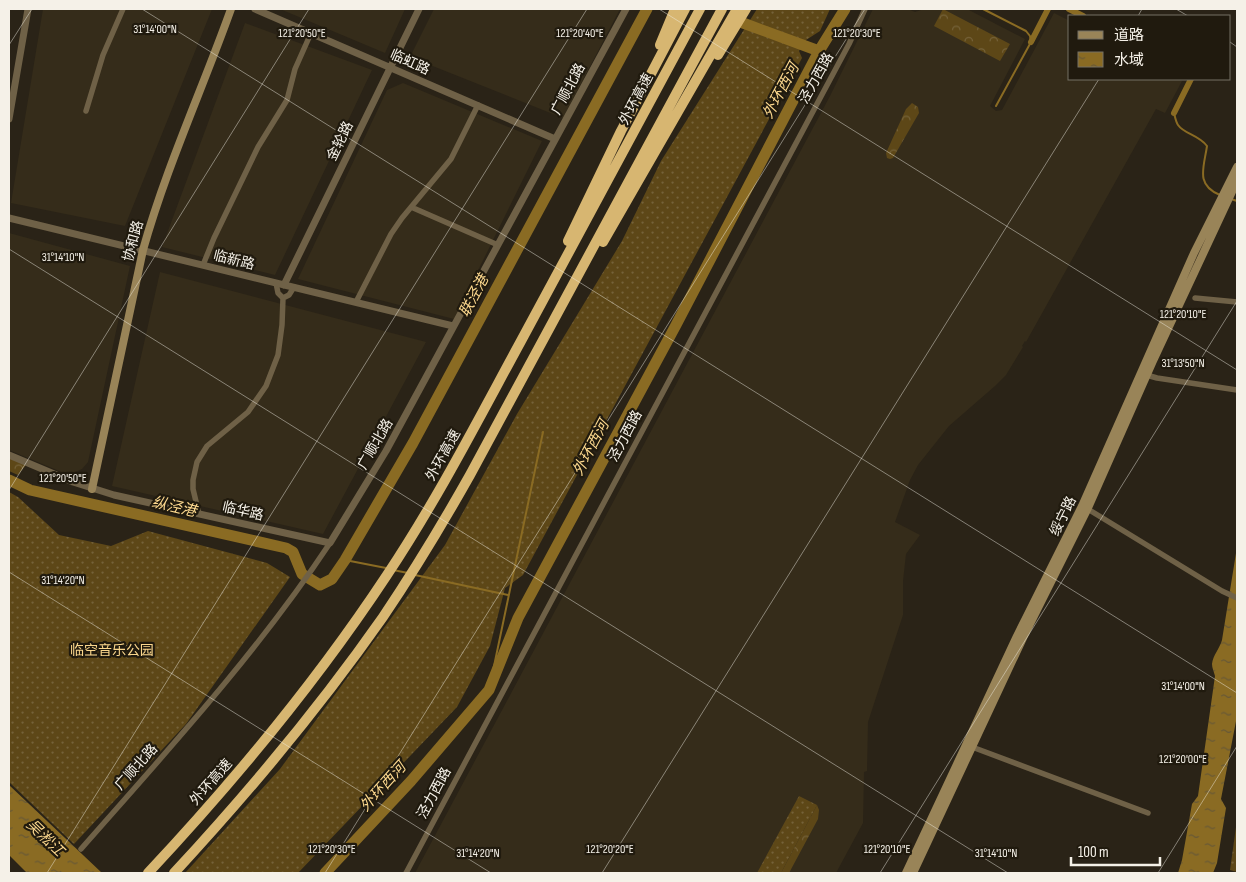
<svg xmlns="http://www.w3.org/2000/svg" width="1246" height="882" viewBox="0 0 1246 882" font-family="'Sofia Sans Condensed','Noto Sans SC',sans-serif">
<defs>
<pattern id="grass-dots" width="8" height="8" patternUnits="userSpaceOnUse" patternTransform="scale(1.25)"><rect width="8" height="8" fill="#5d4717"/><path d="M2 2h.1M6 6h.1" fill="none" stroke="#756239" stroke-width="1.8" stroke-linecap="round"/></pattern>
<pattern id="forest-crowns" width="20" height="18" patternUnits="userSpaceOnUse" patternTransform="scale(1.25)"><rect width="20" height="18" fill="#5d4717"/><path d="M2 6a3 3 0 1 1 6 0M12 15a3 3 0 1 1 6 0" fill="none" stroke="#756239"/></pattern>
<pattern id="water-ripples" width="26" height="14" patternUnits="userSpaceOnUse" patternTransform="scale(1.25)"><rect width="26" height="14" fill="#8a6b23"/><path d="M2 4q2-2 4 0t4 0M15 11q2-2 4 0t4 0" fill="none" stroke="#675836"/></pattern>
</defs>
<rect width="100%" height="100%" fill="#2a2317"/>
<path fill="#352c1a" d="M43,9H212L125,226L11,203Z
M280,9H405L385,53Z
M434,9H620L563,118L410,57Z
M873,9H910V10L915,12L924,9H967L1025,39L990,106L996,111L1002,110L1054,13L1070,21V79H1178L1182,81L1165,113L1156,109L1026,342L1025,341L1022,346L1023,347L1006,375L995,386L949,426L918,465L910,480L895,522L920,535L906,554L903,581V615L868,722L867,771L864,772L863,823L836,873H415L830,96Z
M245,23L372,70L275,275L162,247Z
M403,83L542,141L454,319L298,279L387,90Z
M9,233L130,266L88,462L82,469L73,473H64L9,450Z
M160,272L426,342L323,534L112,486Z"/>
<path fill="url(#grass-dots)" d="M757,9H830L820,31L806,40L799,51L802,58L523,575L505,588L490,646L457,707L298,873H185L280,769L445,545L517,414L622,241L661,161Z
M9,492L18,497L59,535L111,546L148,531L267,563L290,577L186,724L74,844L9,782Z
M799,796L817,805L781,873H757Z
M1237,820V872L1230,870Z"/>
<path fill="url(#forest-crowns)" d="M943,9L1010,44L1000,61L934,26Z
M912,103L918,107L919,113L893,158L890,159L887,158L886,153L906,109Z
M9,457L26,465L18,475L9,471Z
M817,805L819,810L818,819L789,873H781Z"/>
<path fill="url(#water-ripples)" d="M1237,547V716L1221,799L1226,808L1217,863L1213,873H1178L1182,860L1192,804L1198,796L1215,676C1214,672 1212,668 1212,664C1213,655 1220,648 1222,640Z
M9,785L102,873H27L9,855Z"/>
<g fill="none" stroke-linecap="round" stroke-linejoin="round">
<path stroke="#8a6b23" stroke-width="2" d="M983,9L1026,31L1030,36L1031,42L996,106
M1174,113C1175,117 1176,122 1178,125C1184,134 1199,135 1207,146C1204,167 1195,185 1220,195
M1231,199L1237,201
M345,560L386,568
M393,570L408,573
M415,575L508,595
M489,690L543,432"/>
<path stroke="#8a6b23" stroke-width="6" d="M1069,9L1083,16
M1031,42L1048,9
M1174,113L1191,79"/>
<path stroke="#8a6b23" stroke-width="11" d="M743,23L819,51
M9,480L30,490L286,548L293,552L302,574L320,585L332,579L345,560L413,443L647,9
M325,873L411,781L489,690L518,618L676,325L819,51L845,9"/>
<path stroke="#6f6147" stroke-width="5.5" d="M86,111L103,55L123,9
M411,207L498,245
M203,265L214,238L258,147L287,100L295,69L311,33
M276,283L278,293L283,298L289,295L294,287
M1195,298L1237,302
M356,302L391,234L402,218L451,159L478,105
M1143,374L1157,378L1237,390
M1086,508L1222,591L1237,598
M199,514L193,489V480L197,462L207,446L248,412L266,386L278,355L282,325L283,298
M972,747L1148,813
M81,849C168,750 257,653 330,543
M406,873L849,44L865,9"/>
<path stroke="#6f6147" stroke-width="7" d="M255,9L555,139
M9,119L28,9
M9,218L453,326
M284,285L419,9
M9,455L73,482L114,495L330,543L386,451L626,9"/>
<path stroke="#998458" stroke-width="8" d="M92,489L143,250C166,168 202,90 231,9
M906,873L1017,636L1082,506L1194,253L1237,167
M913,873L1023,638L1088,508L1153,361L1237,181"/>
<path stroke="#d7b671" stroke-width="10" d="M660,45L675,9
M718,55L746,9
M568,241L621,131L685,9
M603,242L737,9
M148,873C235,780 317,681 387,575C437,500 478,420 521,341C581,230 640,120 700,9
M174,873C249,792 320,707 383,617C414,571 443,523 470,475L722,9"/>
</g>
<path fill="none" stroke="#f5f1e8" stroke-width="1" stroke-opacity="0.45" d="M142,9L1237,693M659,9L1237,370M1176,9L1188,16M1138,16L1142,9M1230,42L1237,47M9,45L32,9M9,249L1008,873M9,490L309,9M9,572L491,873M47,873L587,9M325,873L865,9M602,873L1099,79M880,873L1237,301M1158,873L1237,746"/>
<g text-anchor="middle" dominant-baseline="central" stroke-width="4.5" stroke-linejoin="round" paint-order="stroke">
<g font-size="14" fill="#f5f1e8" stroke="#201a0e">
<text transform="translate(410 62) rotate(24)">临虹路</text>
<text transform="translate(816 78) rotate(-61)">泾力西路</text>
<text transform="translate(568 89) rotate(-62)">广顺北路</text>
<text transform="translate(636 99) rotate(-62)">外环高速</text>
<text transform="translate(340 141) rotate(-64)">金轮路</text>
<text transform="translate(133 241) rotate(-75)">协和路</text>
<text transform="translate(234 260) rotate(14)">临新路</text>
<text transform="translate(625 436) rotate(-62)">泾力西路</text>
<text transform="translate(375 444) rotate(-60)">广顺北路</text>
<text transform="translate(443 455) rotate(-61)">外环高速</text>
<text transform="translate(243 511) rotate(13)">临华路</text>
<text transform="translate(1063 516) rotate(-64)">绥宁路</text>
<text transform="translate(136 767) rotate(-48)">广顺北路</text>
<text transform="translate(211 782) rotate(-49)">外环高速</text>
<text transform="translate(434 793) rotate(-62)">泾力西路</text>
</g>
<g font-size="14" fill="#fad68c" stroke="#201a0e">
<text x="112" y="650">临空音乐公园</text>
</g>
<g font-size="15" font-style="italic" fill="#fcd88e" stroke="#201a0e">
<text transform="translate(781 91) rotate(-62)">外环西河</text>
<text transform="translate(474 296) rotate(-62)">联泾港</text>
<text transform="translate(591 448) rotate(-62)">外环西河</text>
<text transform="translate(174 507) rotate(13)">纵泾港</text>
<text transform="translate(383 787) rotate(-48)">外环西河</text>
<text transform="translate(45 838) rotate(44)">吴淞江</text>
</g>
</g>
<g font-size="12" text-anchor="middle" fill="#f5f1e8" stroke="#201a0e" stroke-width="4.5" stroke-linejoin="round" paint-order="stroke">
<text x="155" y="33">31°14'00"N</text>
<text x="302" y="37">121°20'50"E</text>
<text x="580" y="37">121°20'40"E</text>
<text x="857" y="37">121°20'30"E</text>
<text x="63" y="261">31°14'10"N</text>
<text x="1183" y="318">121°20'10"E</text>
<text x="1183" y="367">31°13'50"N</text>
<text x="63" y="482">121°20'50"E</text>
<text x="63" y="584">31°14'20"N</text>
<text x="1183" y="690">31°14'00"N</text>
<text x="1183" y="763">121°20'00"E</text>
<text x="332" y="853">121°20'30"E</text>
<text x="610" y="853">121°20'20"E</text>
<text x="887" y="853">121°20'10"E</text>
<text x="478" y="857">31°14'20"N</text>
<text x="996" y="857">31°14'10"N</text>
</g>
<rect width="1246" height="882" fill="none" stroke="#f5f1e8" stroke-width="20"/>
<rect x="1068" y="15" width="162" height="65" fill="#201a0e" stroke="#757065"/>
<rect x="1078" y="31" width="25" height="8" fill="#998458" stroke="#757065"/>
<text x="1114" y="40" font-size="15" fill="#f5f1e8">道路</text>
<rect x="1078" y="52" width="25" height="15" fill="url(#water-ripples)" stroke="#757065"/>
<text x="1114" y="65" font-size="15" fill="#f5f1e8">水域</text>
<path d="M1071 857v8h89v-8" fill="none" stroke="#f5f1e8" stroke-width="2.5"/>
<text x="1078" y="857" font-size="15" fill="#f5f1e8" stroke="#201a0e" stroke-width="4" paint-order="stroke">100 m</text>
</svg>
